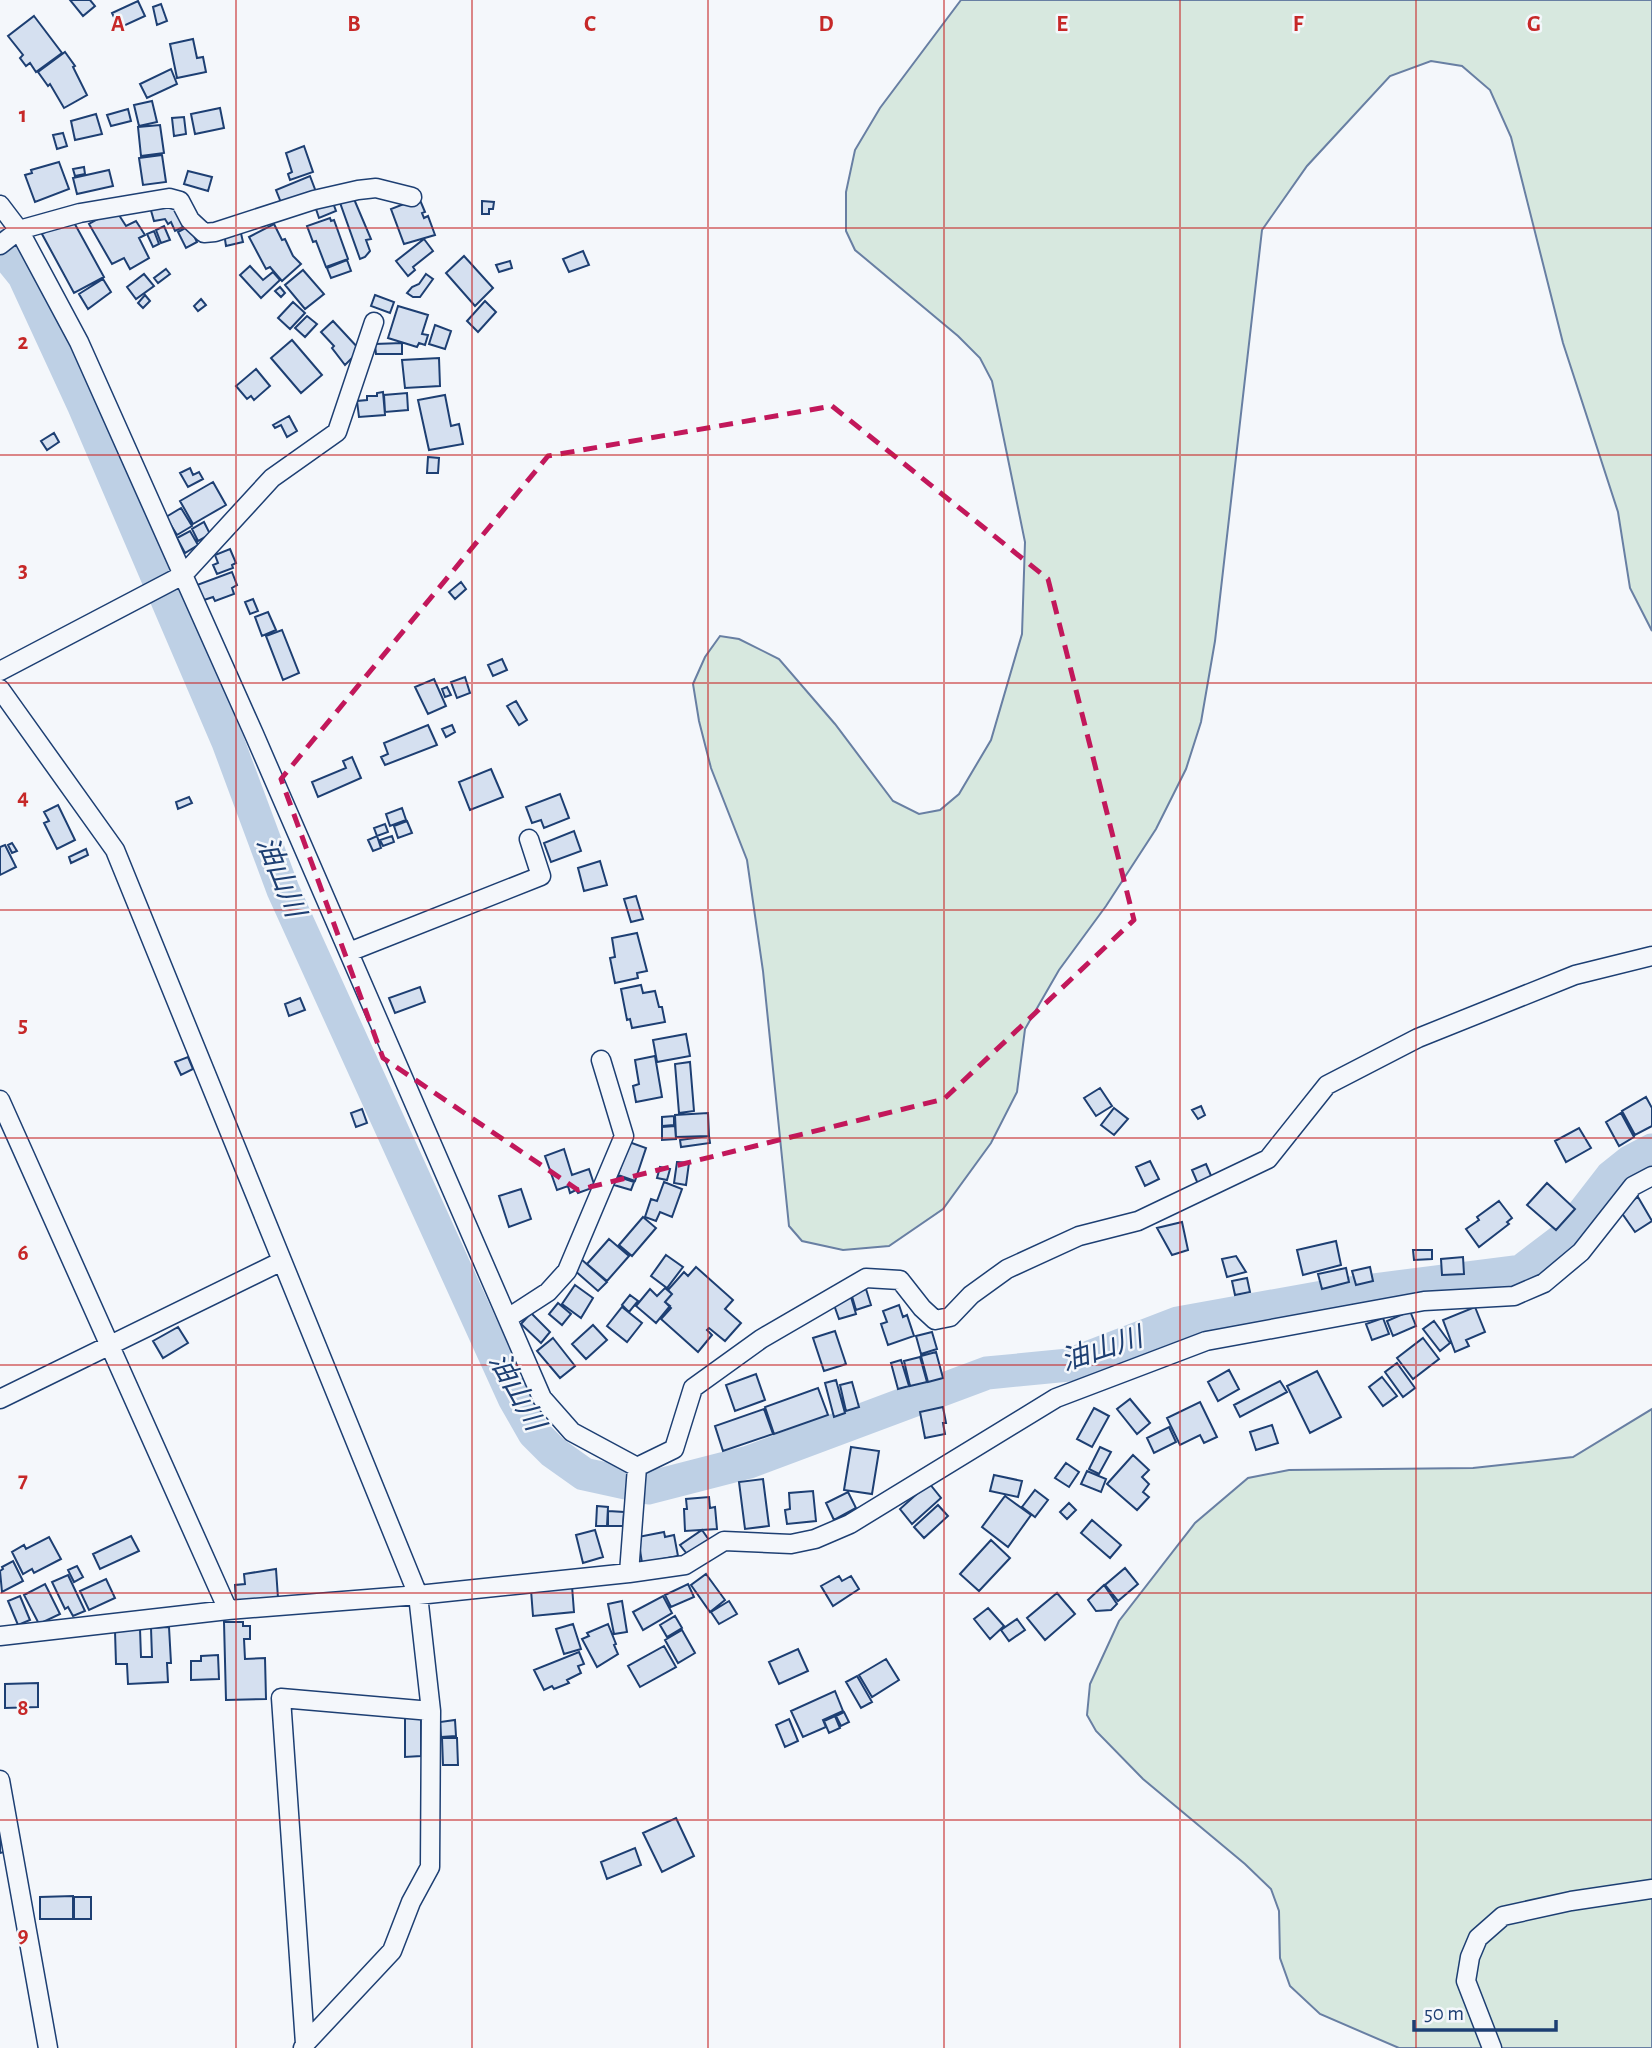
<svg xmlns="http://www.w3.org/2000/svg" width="1652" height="2048" viewBox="0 0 1652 2048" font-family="'Alegreya Sans','Noto Sans JP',sans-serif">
<rect width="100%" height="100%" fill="#f4f7fb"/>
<path fill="#d7e8df" stroke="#687fa3" stroke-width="2" d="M961,0H1652V631L1630,588L1618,512L1563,343L1511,137L1490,90L1462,66L1431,61L1390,76L1307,166L1262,230L1215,641L1201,722L1186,769L1156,829L1106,906L1059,970L1025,1029L1017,1092L991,1143L943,1209L889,1246L843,1250L802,1241L789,1226L763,971L747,860L711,768L699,721L693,684L705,657L720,636L739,639L779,659L835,724L893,801L919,814L940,810L959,794L991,740L1022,634L1025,542L992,381L980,358L958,336L855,250L846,231V192L855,150L880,108Z
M1652,1409V2048H1399L1320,2014L1290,1986L1280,1958L1279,1911L1271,1889L1245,1864L1143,1779L1096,1731L1087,1715L1090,1684L1119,1621L1195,1523L1248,1478L1289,1470L1473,1468L1573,1457Z"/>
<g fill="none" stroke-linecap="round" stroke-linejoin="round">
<path stroke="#bed0e5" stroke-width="33" d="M0,246L24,276L83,404L228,742L283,890L514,1398L534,1433L553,1452L584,1474L648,1488L749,1462L987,1373L1069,1365L1178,1323L1334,1295L1521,1271L1563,1239L1611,1177L1631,1161L1652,1150"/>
</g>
<path fill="#d5e0f0" stroke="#1d3f73" stroke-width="2" d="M70,0H90L95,6L83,16Z
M138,1L145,16L119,28L112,13Z
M161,4L167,21L157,25L153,7Z
M34,16L62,53L36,72L30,63L26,66L20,58L23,55L8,36Z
M193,39L197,58L203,57L206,72L177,78L170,44Z
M65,52L75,66L73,67L87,95L64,108L50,84L48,86L38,72Z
M171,69L177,84L147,98L140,84Z
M152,101L157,122L139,126L134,105Z
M220,108L224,128L195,134L191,114Z
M128,109L131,121L111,126L107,115Z
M96,114L102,134L75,140L71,121Z
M184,117L186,134L174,136L172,118Z
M160,125L164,153L141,156L138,127Z
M63,133L67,146L57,149L53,135Z
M304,146L313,172L290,180L288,174L292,172L286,153Z
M162,155L166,182L143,185L139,158Z
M59,162L69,189L35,202L25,175L32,173L31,170Z
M84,167L85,174L75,176L73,169Z
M109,170L113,186L77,194L73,178Z
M188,171L212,177L208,191L184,184Z
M310,176L316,192L282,205L276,190Z
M351,192L371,239L366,240L370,251L365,257L360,259L338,197Z
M332,200L336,211L319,218L315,206Z
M414,200H420L425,212L422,213L424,218L428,216L435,235L404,244L391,209Z
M482,201L494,202L493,209H489V214H482Z
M177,205L189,224L175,231L171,222L168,224L165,219L154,221L150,207Z
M117,212L126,226L136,221L145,235L139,238L149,258L130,269L124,258L112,264L89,224L107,214Z
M71,217L104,277L74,293L42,234Z
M330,218L331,221L334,220L348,259L326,267L316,241L313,242L307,226Z
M274,224L282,240L285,239L293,256L301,264L282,281L270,267L266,269L249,237Z
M164,226L170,240L161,243L156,230Z
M189,226L197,242L186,248L178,232Z
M240,229L243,242L226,246L224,233Z
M154,231L159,244L153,247L147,234Z
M424,239L433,251L413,267L415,270L408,276L396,261Z
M583,251L589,265L569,272L563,259Z
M464,256L493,288L475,306L446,273Z
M347,260L351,271L331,278L327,268Z
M510,261L512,268L499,272L496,265Z
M250,266L263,280L273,272L280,280L261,298L240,275Z
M166,269L170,274L158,283L154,278Z
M303,270L324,294L305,309L285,285Z
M144,274L154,286L136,299L127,287Z
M426,274L433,279L420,297H413L407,293L412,287L419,284Z
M103,279L111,292L88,309L79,294Z
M280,287L285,293L281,297L275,291Z
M145,295L150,301L143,308L138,303Z
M375,295L394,302L390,313L371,306Z
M201,299L206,305L198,311L194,306Z
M485,301L496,312L478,332L467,321Z
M293,302L305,313L290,329L278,318Z
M398,306L428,315L422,334L428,335L425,345L419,343L417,347L388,338Z
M307,316L317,324L305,337L295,328Z
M333,321L360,350L345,365L332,348L334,346L321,332Z
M435,325L451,331L445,349L429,344Z
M292,340L322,375L301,393L271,358Z
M402,343V354H376L375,344Z
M439,358L440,386L405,388L402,360Z
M256,369L270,386L254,400L251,396L247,399L236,386Z
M383,392L385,415L359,417L357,401L367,400V396H377V393Z
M407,393L408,410L385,412L384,395Z
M445,395L451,426L459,424L463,444L429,450L418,400Z
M289,416L297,431L287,437L281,425L275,428L273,425Z
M54,433L59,442L47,450L41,441Z
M428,457L439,458L438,473H427Z
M190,468L193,475L199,472L203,479L188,487L180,473Z
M213,482L226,505L193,524L180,501Z
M181,508L192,526L177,535L166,517Z
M204,522L210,534L198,541L192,529Z
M190,531L198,545L185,553L177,538Z
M230,549L236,563L232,565L233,568L217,574L213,565L218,563L215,555Z
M232,572L237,585L232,588L234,594L215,601L213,597L204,600L197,585Z
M461,582L466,589L455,599L449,592Z
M253,599L258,611L250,614L245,602Z
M268,612L276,630L262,636L255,617Z
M282,630L299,673L283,680L266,636Z
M502,659L507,670L493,676L488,665Z
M465,677L470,693L457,698L451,682Z
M434,679L446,706L428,714L415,687Z
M447,687L451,695L445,697L442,689Z
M516,701L527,720L519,725L507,706Z
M428,725L437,745L385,765L381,757L388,754L384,743Z
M452,725L455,732L446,737L442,729Z
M352,757L361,778L318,797L312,782L346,768L343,761Z
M491,769L503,797L470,810L459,782Z
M560,794L569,818L544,828L541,820L532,823L526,807Z
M189,797L192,803L178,809L176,802Z
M58,805L75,840L57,849L44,823L49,821L44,812Z
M402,808L406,820L390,826L386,814Z
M407,821L412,833L398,838L394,826Z
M385,824L388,832L377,836L374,828Z
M574,831L581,851L551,862L544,843Z
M377,836L381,848L373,851L368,840Z
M392,836L394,842L383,846L380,840Z
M12,843L17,851L12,853L8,845Z
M5,845L16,867L0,875V847Z
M86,849L88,855L71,863L69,857Z
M600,861L607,885L584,891L578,868Z
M636,896L643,919L631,922L624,899Z
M637,933L647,971L637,973L638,978L615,983L610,958L615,957L612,938Z
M641,985L643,993L655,991L659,1007H662L665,1022L632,1028L630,1019L627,1020L621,989Z
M420,987L425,1002L395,1013L389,998Z
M300,998L305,1010L289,1016L285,1004Z
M686,1034L690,1056L657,1062L653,1040Z
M655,1056L662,1097L636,1102L633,1086L639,1084L635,1060Z
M188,1057L193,1069L181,1075L175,1062Z
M690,1062L694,1111L679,1113L675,1064Z
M1100,1088L1112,1106L1096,1116L1084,1098Z
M1646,1097L1652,1108V1126L1635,1135L1622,1111Z
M1201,1106L1205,1115L1198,1119L1192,1110Z
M1114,1108L1128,1119L1114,1135L1101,1125Z
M362,1109L367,1123L356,1127L351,1113Z
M708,1113L709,1136L676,1137L675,1115Z
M1621,1113L1634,1137L1619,1146L1606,1122Z
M674,1116V1125L662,1126V1117Z
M675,1126L676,1139L662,1140V1127Z
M1579,1128L1591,1148L1566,1162L1555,1141Z
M709,1136L710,1143L681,1147L680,1140Z
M629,1142L646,1148L635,1181L618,1175Z
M564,1149L572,1175L589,1169L594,1184L591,1185L592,1188L578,1193L576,1190L570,1193L568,1186L557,1190L545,1156Z
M1150,1161L1159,1179L1145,1186L1136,1167Z
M677,1162L689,1163L686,1185L674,1183Z
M1206,1164L1212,1178L1198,1184L1192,1170Z
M660,1167L670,1169L667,1180L657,1178Z
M616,1176L634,1182L631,1190L614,1185Z
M664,1182L682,1189L672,1217L660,1212L656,1221L645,1217L651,1199L657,1201Z
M1547,1183L1575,1209L1556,1230L1527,1205Z
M521,1189L531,1219L509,1227L499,1196Z
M1638,1197L1652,1221L1635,1232L1619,1209Z
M1499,1201L1512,1218L1507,1222L1509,1224L1479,1247L1466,1229L1479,1220L1477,1217Z
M643,1217L656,1228L632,1256L619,1245Z
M1182,1222L1188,1250L1172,1255L1157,1228Z
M609,1239L629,1256L607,1281L587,1264Z
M1336,1241L1341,1265L1303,1275L1297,1250Z
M1413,1250H1432V1259L1414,1260Z
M666,1255L683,1267L667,1288L651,1276Z
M1236,1256L1246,1272L1227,1277L1222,1259Z
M1463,1257L1464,1274L1442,1275L1441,1259Z
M581,1259L607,1282L598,1291L573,1269Z
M696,1267L733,1300L725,1309L741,1323L725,1341L709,1328L707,1330L712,1335L698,1352L661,1319L671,1308L665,1302L672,1294L668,1290L684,1272L688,1276Z
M1370,1267L1373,1281L1356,1285L1352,1271Z
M1346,1268L1349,1282L1322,1289L1318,1274Z
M1247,1278L1250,1292L1235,1295L1232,1281Z
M575,1285L593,1298L581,1318L562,1304Z
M665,1288L672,1294L665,1302L670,1306L656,1323L636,1306L650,1289L657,1296Z
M866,1289L871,1305L856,1310L851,1293Z
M630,1295L638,1301L629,1312L622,1305Z
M851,1297L856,1314L839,1319L833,1302Z
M558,1303L571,1314L562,1325L549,1314Z
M899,1305L903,1317L907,1315L914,1336L888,1345L881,1324L887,1322L883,1311Z
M622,1307L642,1323L627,1342L607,1326Z
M1475,1307L1485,1332L1466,1340L1469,1346L1455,1352L1443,1320Z
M1410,1311L1416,1326L1393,1336L1387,1321Z
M531,1313L550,1332L541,1343L521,1324Z
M1383,1318L1389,1334L1372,1340L1366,1324Z
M1434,1321L1450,1343L1440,1351L1423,1329Z
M593,1325L607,1340L586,1359L572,1344Z
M178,1327L188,1343L163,1358L153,1341Z
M835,1331L846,1364L824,1371L813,1338Z
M932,1332L937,1349L921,1354L916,1336Z
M553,1338L575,1366L560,1378L537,1351Z
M1423,1338L1439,1359L1413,1379L1397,1358Z
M936,1352L943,1378L928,1382L921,1356Z
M920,1357L927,1382L910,1386L904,1361Z
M901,1360L909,1386L898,1389L891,1363Z
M1397,1363L1415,1388L1403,1397L1385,1372Z
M1229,1370L1239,1389L1218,1401L1208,1382Z
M1317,1371L1341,1417L1310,1433L1287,1386Z
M756,1374L765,1400L735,1411L726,1385Z
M1382,1377L1397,1396L1383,1406L1369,1387Z
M836,1380L845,1413L834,1417L825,1383Z
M1280,1381L1287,1392L1240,1417L1234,1405Z
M852,1382L859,1407L846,1411L840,1385Z
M818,1388L828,1415L774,1434L765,1407Z
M1130,1399L1150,1423L1137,1434L1117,1409Z
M1200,1402L1217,1437L1204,1443L1200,1435L1180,1445L1167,1418Z
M943,1407L946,1423H943L945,1434L925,1438L920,1412Z
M1094,1408L1109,1416L1092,1447L1077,1439Z
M764,1409L773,1434L723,1451L715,1426Z
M1272,1425L1278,1443L1256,1450L1250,1432Z
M1169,1427L1176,1442L1154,1453L1147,1438Z
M851,1447L879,1451L872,1494L844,1490Z
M1100,1447L1111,1452L1099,1474L1089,1469Z
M1133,1455L1149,1470L1142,1477L1149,1484L1143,1492L1149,1497L1137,1510L1107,1484Z
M1066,1463L1079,1472L1069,1487L1055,1478Z
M1087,1471L1106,1479L1101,1492L1081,1484Z
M994,1475L1022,1481L1018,1497L990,1491Z
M763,1479L769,1526L745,1529L739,1482Z
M929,1483L941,1498L912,1524L900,1509Z
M1035,1490L1048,1500L1035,1517L1022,1507Z
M813,1491L816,1521L787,1524L785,1510L790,1509L789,1493Z
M848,1492L856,1508L834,1520L826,1503Z
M1005,1496L1031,1515L1008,1547L982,1527Z
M709,1497L710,1508L715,1507L717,1529L685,1531L684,1509H687L686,1499Z
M1069,1503L1076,1510L1067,1519L1060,1512Z
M938,1505L948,1516L924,1538L914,1527Z
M597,1506L608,1507L607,1526H596Z
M608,1511L624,1512L623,1526H608Z
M1092,1520L1121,1545L1110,1558L1081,1533Z
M595,1530L603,1557L583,1563L576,1535Z
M702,1530L709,1540L687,1554L680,1545Z
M664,1532L665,1537L674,1535L678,1556L642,1563L638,1537Z
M131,1536L139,1551L100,1569L93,1554Z
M49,1537L61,1559L34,1573L32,1569L23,1574L12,1552L24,1545L26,1549Z
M991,1540L1010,1558L979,1591L960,1574Z
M13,1561L23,1581L2,1592L0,1571L3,1569L2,1567Z
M77,1566L83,1577L74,1582L68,1570Z
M1125,1568L1138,1584L1118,1601L1105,1585Z
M276,1569L278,1598L236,1602L235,1585L245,1584L244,1574Z
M706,1574L725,1600L710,1612L691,1585Z
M68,1575L85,1611L73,1616L68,1607L65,1609L52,1582Z
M839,1576L842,1581L851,1576L859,1589L833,1606L821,1586Z
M106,1579L115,1598L89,1610L80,1591Z
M45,1584L60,1614L39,1624L24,1595Z
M688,1584L694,1597L671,1607L665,1595Z
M1104,1585L1117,1604L1111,1610L1096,1611L1088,1600Z
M572,1586L574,1612L533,1616L531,1590Z
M1057,1593L1075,1614L1045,1640L1027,1618Z
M20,1596L30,1620L18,1625L8,1601Z
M663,1596L672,1613L643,1630L633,1612Z
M622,1601L627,1632L614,1634L608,1604Z
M729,1601L737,1614L719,1624L711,1612Z
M988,1608L1004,1626L990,1639L974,1619Z
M675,1616L682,1628L667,1637L660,1625Z
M1017,1619L1025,1630L1009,1641L1001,1630Z
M224,1622H243V1626H250V1639H244L245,1659L265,1658L266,1699L226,1700Z
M573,1624L581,1649L564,1654L556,1629Z
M608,1624L616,1644L614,1645L618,1654L597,1667L582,1639L589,1636L587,1633Z
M169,1627L171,1663H167L168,1682L128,1684L127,1664H116L115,1631L140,1629L141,1657H152L151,1628Z
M682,1630L695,1653L678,1663L665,1640Z
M664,1646L676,1667L640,1687L628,1666Z
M798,1649L808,1671L779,1684L769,1662Z
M579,1652L584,1664L578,1666L581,1673L567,1680L569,1683L554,1689L552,1686L544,1690L534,1670Z
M218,1655L219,1679L191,1680V1661H201V1656Z
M886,1659L899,1680L872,1697L859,1675Z
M857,1676L872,1702L861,1708L846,1682Z
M38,1683V1707L5,1708V1684Z
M835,1691L843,1711L823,1720L826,1727L803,1737L791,1711Z
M844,1712L849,1722L841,1726L836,1716Z
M835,1716L840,1728L829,1733L824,1721Z
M405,1718H421V1756L405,1757Z
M789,1719L798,1741L785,1747L776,1725Z
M455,1720L456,1736L441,1737L440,1722Z
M442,1738H457L458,1765H443Z
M676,1818L694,1856L662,1872L643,1833Z
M0,1827L4,1852L0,1853Z
M635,1848L641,1865L607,1879L601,1862Z
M73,1896V1919H40V1897Z
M74,1897H91V1919H74Z"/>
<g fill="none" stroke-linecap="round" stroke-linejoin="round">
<g stroke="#1d3f73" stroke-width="21">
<path id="minor" d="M0,205L19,230L79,342L254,734L542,1398L572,1432L637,1467
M0,245L19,230L80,213L169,198L180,201L190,220L204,233L215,232L314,200L358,190L376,188L412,197
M0,671L183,575L272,478L337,432L374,322
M0,689L115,850L418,1595L431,1711L430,1867L411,1902L392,1951L305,2044L303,2048
M349,952L541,876L529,839
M0,1100L228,1610
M508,1318L548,1292L567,1271L624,1136L601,1060
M0,1399L282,1261
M637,1467L674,1449L693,1388L761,1339L866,1278L900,1280L922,1308L935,1320L950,1317L971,1295L1007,1269L1079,1236L1138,1221L1268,1159L1327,1085L1418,1038L1575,975L1652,956
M629,1573L637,1467
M0,1636L228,1610L418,1595L629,1573L685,1565L724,1541L791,1544L815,1539L850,1524L1056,1398L1206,1341L1424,1301L1514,1296L1544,1283L1581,1252L1633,1186L1652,1176
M0,1780L48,2048
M305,2044L281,1698L431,1711
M1492,2048L1466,1981L1470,1957L1478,1938L1503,1916L1571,1901L1652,1889"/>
</g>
<use href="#minor" stroke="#f4f7fb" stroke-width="18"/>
</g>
<path fill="none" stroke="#c2185b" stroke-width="5" stroke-dasharray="14 9" stroke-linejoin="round" d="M832,406L1048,579L1134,920L944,1099L578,1190L383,1058L281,779L548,456Z"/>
<path fill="none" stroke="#c62828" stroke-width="2" stroke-opacity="0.55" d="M236,0V2048M472,0V2048M708,0V2048M944,0V2048M1180,0V2048M1416,0V2048M0,228H1652M0,455H1652M0,683H1652M0,910H1652M0,1138H1652M0,1365H1652M0,1593H1652M0,1820H1652"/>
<g text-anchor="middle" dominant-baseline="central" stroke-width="5" stroke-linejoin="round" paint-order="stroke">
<g font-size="28" font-style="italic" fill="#1d3f73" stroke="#f4f7fb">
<text transform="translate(280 877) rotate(68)">油山川</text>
<text transform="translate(1102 1350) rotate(-18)">油山川</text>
<text transform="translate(516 1392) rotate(61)">油山川</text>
</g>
</g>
<g font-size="23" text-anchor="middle" font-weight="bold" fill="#c62828" stroke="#f4f7fb" stroke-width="5" stroke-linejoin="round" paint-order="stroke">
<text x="118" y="31">A</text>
<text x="354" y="31">B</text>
<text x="590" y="31">C</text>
<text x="826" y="31">D</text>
<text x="1062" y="31">E</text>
<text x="1298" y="31">F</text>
<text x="1534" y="31">G</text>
<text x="23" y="122">1</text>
<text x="23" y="349">2</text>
<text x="23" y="577">3</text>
<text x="23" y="804">4</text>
<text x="23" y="1032">5</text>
<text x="23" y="1260">6</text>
<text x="23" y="1487">7</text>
<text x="23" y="1715">8</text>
<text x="23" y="1942">9</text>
</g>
<path d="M1414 2020v10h142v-10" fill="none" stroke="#1d3f73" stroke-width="3.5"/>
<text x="1424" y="2020" font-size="21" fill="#1d3f73" stroke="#f4f7fb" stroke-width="5" paint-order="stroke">50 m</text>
</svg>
